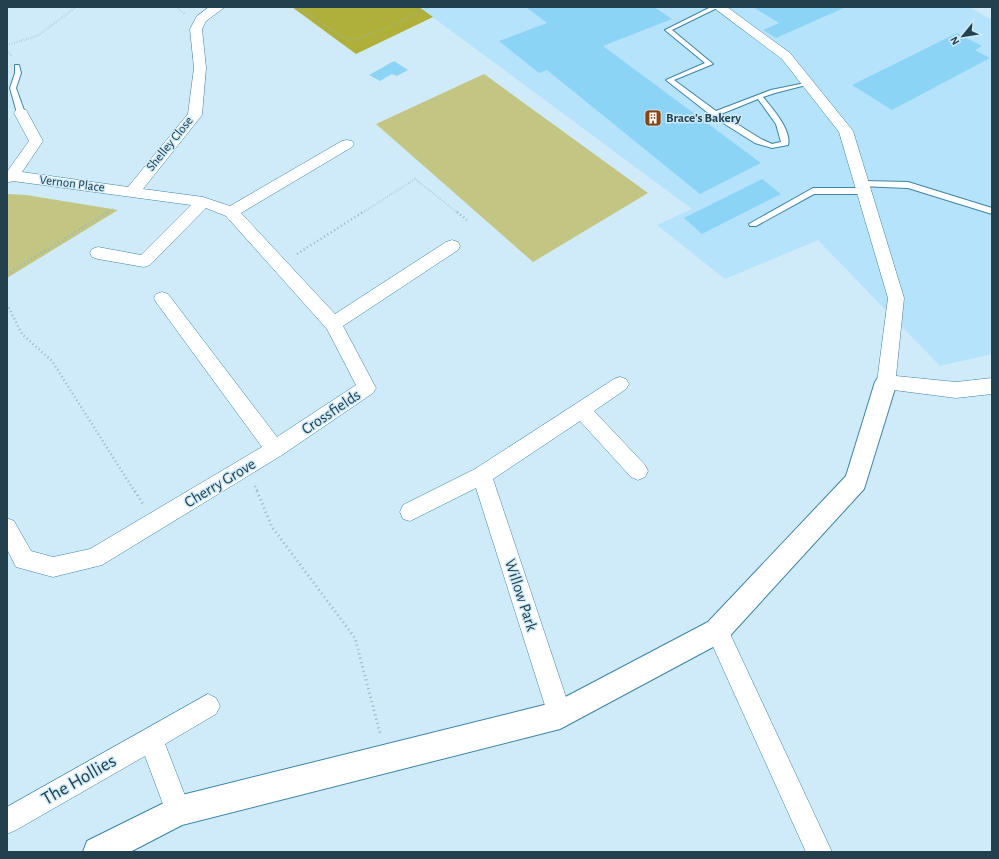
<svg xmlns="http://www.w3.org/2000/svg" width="999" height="859" viewBox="0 0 999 859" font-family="'Alegreya Sans',sans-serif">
<rect width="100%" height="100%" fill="#cfeaf8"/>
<path fill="#b5e3fb" d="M419,7H969L992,20V354L940,366L818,240L725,279L657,225L692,209Z"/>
<path fill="#c3c683" d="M484,74L648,193L533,262L376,124Z
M7,194L26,195L118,210L7,278Z"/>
<path fill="#afb039" d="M292,7H419L433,17L356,54Z"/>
<path fill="#8cd4f6" d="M526,7H654L672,19L603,46L761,163L700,194L547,70L539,73L499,41L547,23Z
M753,7H846L776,38L763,30L779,23Z
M957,33L982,46L975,50L990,58L892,110L852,85Z
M394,61L408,70L397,76L392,74L380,81L369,75Z
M762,179L781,194L702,234L684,218Z"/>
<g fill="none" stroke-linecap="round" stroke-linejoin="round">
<g stroke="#3d85a5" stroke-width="2">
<path id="service" d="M711,7H719L672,30L713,64L674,80L716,111L771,90L810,82V84L775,93L763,97C772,108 792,130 788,145L772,148L755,143L712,116L666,80L705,63L665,30ZM758,99L776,124L781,142L772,144L761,139L721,114Z
M15,65H19L21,73L16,88L25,113L21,115L17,113L10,88L15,73Z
M863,181L908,182L992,208V214L908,188L860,186L859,184Z
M813,188H865L869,191L865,194H814L756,226H750L749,224Z"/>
</g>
<g stroke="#3d85a5" stroke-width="1">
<path id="minor" d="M209,7H225L206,21L202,29L206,68L202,115L143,189L203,197L230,206L342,141L347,140L352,141L354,144L352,147L241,213L335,314L446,242L452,240L458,242L460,246L458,250L343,326L376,388L373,393L282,455L102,565L53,577L16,567L7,549V518L14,521L31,551L53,557L90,549L262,447L156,302L154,298L156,294L162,292L168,294L277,437L356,385L327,329L226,216L206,208L150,265L144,267L98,259L92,257L90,253L92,249L98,247L141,255L191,205L13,181L7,183V172L29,141L14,113L16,110L21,109L26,110L43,141L22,172L128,187L188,114L194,68L190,29L197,16Z
M713,7H727L790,53L853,131L904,298L896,376L956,382L992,378V394L956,398L886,389L880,387L877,382L888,298L839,132L782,59Z
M620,377L626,379L629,384L626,389L594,411L645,465L648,471L645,477L638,480L631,477L580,421L493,479L572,715L568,723L560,727L552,723L548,715L476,488L410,521L403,519L400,512L403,505L475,469L614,379Z
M717,620L725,623L832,852H806L706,631L709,623Z
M208,694L216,698L220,706L216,714L165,744L191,811L187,820L178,824L169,820L145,756L16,830L7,834V807Z"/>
</g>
<g stroke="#3d85a5" stroke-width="2">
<path id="tertiary" d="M886,373L893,376L897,382L864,489L726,640L560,729L182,825L130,852H83L87,841L178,796L556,702L708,622L846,476L875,382L879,376Z"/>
</g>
<path stroke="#99b4c2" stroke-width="2" stroke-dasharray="0.5 2" stroke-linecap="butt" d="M176,7L185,14
M297,7L349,41L385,29L430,7
M7,45L37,36L76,7
M7,49L11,56
M106,213L114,208
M362,213L415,179L458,213"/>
<path stroke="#99b4c2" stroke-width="2.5" stroke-dasharray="1 3" stroke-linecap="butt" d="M457,212L467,220
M297,254L363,212
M7,274L108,212
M7,304L22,334L52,361L135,492
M255,486L258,492"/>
<path stroke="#99b4c2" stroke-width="3" stroke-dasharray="1 3.5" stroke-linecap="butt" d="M135,491L143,504
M257,491L272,527L355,638L380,733"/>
<use href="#service" fill="#fff" fill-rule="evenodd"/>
<use href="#minor" fill="#fff" fill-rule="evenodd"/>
<use href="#tertiary" fill="#fff" fill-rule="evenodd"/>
</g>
<defs>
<g id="building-square" transform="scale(0.9)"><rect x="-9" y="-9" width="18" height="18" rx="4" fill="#864315" stroke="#cfeaf8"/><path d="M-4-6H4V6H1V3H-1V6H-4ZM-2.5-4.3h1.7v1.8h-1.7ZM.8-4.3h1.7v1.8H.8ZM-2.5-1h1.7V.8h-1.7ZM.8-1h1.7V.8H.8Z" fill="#fff"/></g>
</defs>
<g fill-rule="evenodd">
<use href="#building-square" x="653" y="118"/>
</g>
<g text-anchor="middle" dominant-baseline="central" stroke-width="3" stroke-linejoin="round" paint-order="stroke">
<g font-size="13" font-weight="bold" fill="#22404e" stroke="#cfeaf8" text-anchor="start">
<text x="666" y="118">Brace's Bakery</text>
</g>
<g font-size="13" fill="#22404e" stroke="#cfeaf8">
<text transform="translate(170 144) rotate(-51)">Shelley Close</text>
<text transform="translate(72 184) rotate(7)">Vernon Place</text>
</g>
<g font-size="16" fill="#22404e" stroke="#cfeaf8">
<text transform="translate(331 412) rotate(-34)">Crossfields</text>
<text transform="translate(220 483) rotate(-31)">Cherry Grove</text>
<text transform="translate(521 595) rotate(72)">Willow Park</text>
</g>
<g font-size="19" fill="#22404e" stroke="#cfeaf8">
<text transform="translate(79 780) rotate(-30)">The Hollies</text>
</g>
</g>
<rect width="999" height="859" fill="none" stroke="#22404e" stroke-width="16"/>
<g transform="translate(963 36) rotate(240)" stroke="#cfeaf8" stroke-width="3" paint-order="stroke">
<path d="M0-3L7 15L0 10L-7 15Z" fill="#22404e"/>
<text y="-6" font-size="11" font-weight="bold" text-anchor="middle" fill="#22404e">N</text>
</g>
</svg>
